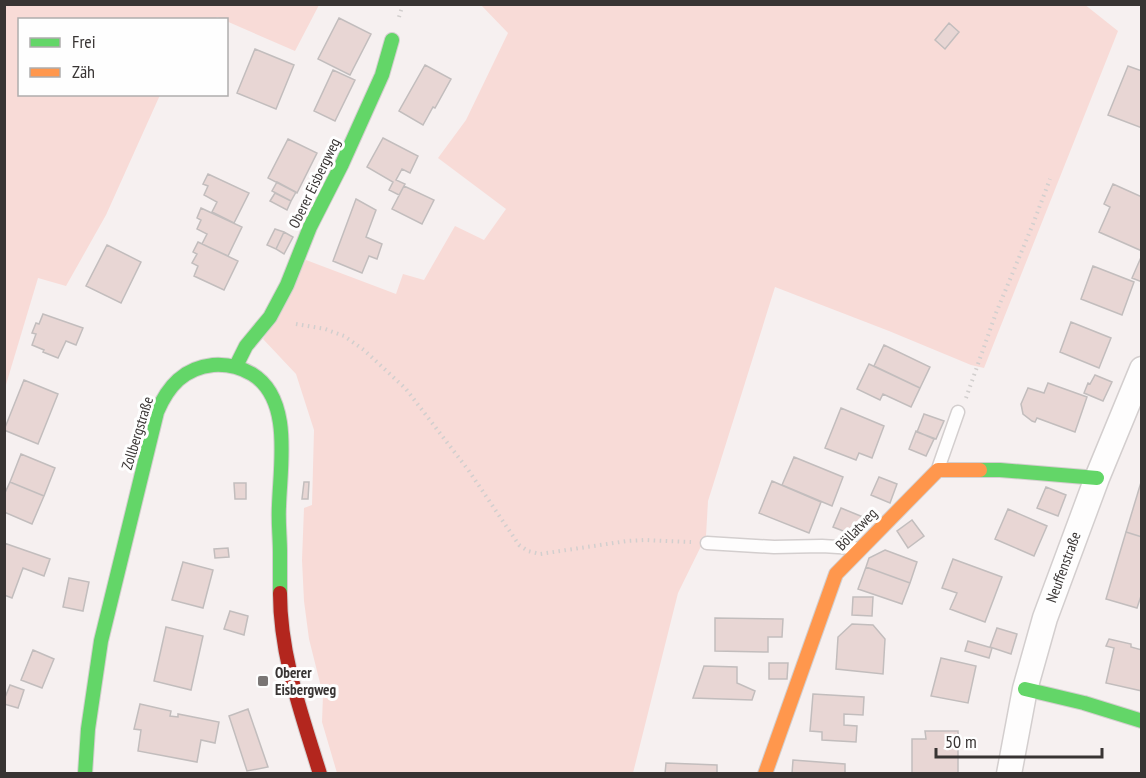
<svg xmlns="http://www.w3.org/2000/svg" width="1146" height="778" viewBox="0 0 1146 778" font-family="'PT Sans Narrow',sans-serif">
<rect width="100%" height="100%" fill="#f6f0f0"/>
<path fill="#f8dbd7" d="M5,4L319,5L295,51L217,17L214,20H20V94L160,95L106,215L66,286L38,278L5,388Z
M1084,4L1118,31L984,368L971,365L889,331L775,287L708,501L706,536L678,593L633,773H337L322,722L323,695L309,639L304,601L302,560L304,508L312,505L314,430L296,374L263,339L306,260L396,294L403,274L424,280L455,226L484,240L506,209L438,158L466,120L508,33L481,5Z"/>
<path fill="#e8d6d4" stroke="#c2bdbd" stroke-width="1.5" d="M339,18L371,34L350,75L318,59Z
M949,23L959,32L945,49L935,40Z
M255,49L294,65L276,109L237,93Z
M425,65L451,79L435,108L433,107L423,125L399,111Z
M1128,66L1142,71V128L1108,115Z
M333,70L355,80L335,121L314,111Z
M383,138L418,156L410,173L402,169L396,180L405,184L399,195L389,190L393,182L367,167Z
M288,139L317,153L297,193L268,178Z
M208,174L249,193L234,223L212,212L217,202L204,195L208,186L203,184Z
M277,182L296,192L291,201L272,191Z
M1113,184L1142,197V251L1099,232L1110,207L1104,204Z
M404,186L434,200L422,224L392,209Z
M275,193L291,201L287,210L270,201Z
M356,199L376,210L366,237L382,244L377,259L369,256L362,273L333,261Z
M201,208L242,227L228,256L202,244L207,234L197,229L201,220L197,218Z
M275,229L284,232L276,249L267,245Z
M284,232L293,237L284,254L276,249Z
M198,242L238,261L224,290L194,276L198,266L192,263L197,254L193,252Z
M107,245L141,262L121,303L86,286Z
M1142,255V282L1132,278Z
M1093,266L1134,282L1122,315L1081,299Z
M43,314L83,328L76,345L66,341L58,358L43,352L44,350L32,345L36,334L32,333L36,323L39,324Z
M1071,322L1111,338L1099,368L1060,352Z
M884,345L930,367L920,388L874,366Z
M869,364L920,388L911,407L883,394L880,400L857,389Z
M1095,375L1112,382L1103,401L1084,393L1088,383L1090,384Z
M24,380L58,394L38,444L4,430Z
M1048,383L1087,397L1075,432L1037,418L1035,422L1032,421L1023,414L1021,404L1028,388L1044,393Z
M841,408L884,426L872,458L859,453L856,460L825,448Z
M924,414L944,421L936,439L917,432Z
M916,431L934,439L926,456L909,449Z
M21,454L55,468L44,496L10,482Z
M794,457L843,477L832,506L782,485Z
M879,477L897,484L890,503L871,495Z
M1142,479V537L1126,532Z
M772,481L821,502L809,533L759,513Z
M10,482L44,496L32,524L4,512V495Z
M304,482H309L308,499H302Z
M234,483H246V499H235Z
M1046,487L1066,495L1058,516L1037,508Z
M841,508L863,517L856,536L833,527Z
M1008,509L1047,526L1034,556L995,539Z
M912,520L924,536L908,548L897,531Z
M1126,532L1142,537V593L1137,608L1106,599Z
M4,543L50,559L44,576L23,568L12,598L4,595Z
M228,548L229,557L215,558L214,549Z
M885,550L917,562L910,583L866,567L869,558Z
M953,559L1002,577L985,622L950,609L957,593L942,588Z
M183,562L213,570L203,608L172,600Z
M866,567L910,583L902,604L858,589Z
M69,578L89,582L83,611L63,607Z
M853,597H873L872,616L852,615Z
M230,611L248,616L244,635L224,629Z
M715,618L783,619L782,637H768V652L715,651Z
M852,624L873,625L885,639L883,674L836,669L838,637Z
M166,627L203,636L191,690L154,681Z
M997,628L1017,634L1011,654L990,647Z
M1109,639L1131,644V647L1142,650V691L1106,683L1114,648L1106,646Z
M968,641L992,648L989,658L965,651Z
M33,650L54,659L42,688L21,680Z
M941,658L976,666L968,703L931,696Z
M769,663H788L787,679H769Z
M704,666L737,667V683L755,691L752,700L693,698Z
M10,685L24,690L18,708L4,704V700Z
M813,694L864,697L863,715L844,714V725L857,726L856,742L822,740V732L810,731Z
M140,704L171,711L170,716L178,717V714L219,722L215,743L201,740L197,762L138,751L141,730L134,729Z
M248,709L268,767L247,771L229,716Z
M925,731H958V774H912V739H926Z
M793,760L845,764V774H792Z
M666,763L717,765V774H665Z"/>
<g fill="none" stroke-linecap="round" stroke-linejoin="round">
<g stroke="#d3cece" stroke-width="15">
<path id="lane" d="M939,466L958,412
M707,543L774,547L822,546L854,548"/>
</g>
<g stroke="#d3cece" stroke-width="27">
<path id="street" d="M1009,774L1025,689L1045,618L1097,478L1142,369"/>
</g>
<g stroke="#d3cece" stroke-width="16">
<path id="fast" d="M236,366L246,346L270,317L287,285L310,227L342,164L382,75L392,40
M980,470H1000L1097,478
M1025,689L1084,703L1142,721
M85,774L88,729L101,641L157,412C168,386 184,368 213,365C227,364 240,367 252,374C293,399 280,466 279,506C278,522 280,537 280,552C280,566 280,580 280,593"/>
</g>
<g stroke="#d3cece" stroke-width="16">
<path id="slow" d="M765,774L836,574L938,470H980"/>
</g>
<g stroke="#d3cece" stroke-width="16">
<path id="jam" d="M280,593C280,656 302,715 320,774"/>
</g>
<path stroke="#d2cfce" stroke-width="4" stroke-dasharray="1.5 4.5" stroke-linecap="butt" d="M399,17L403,4
M296,324L325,329L344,336L364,350L406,389L469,471L519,545L528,551L540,554L627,541L645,540L691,542
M966,398L996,313L1033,224L1050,179"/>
<use href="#lane" stroke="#fefdfd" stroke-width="12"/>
<use href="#street" stroke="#fefdfd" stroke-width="24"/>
<use href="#fast" stroke="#63d668" stroke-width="14"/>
<use href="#slow" stroke="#ff974d" stroke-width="14"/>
<use href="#jam" stroke="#b3261e" stroke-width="14"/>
</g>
<rect fill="#7a7675" stroke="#fefefe" stroke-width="2" x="257" y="675" width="12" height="12" rx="3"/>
<g text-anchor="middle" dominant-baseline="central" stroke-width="6" stroke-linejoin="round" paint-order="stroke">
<g font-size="15" fill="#383433" stroke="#fefefe">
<text transform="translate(314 183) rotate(-64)">Oberer Eisbergweg</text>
<text transform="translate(137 433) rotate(-73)">Zollbergstraße</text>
<text transform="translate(856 529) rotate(-46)">Böllatweg</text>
<text transform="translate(1063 567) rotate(-70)">Neuffenstraße</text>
</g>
<g font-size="15" font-weight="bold" fill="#383433" stroke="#fefefe" text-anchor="start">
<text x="275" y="672">Oberer<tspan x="275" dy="17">Eisbergweg</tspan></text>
</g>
</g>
<rect width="1146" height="778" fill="none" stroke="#383433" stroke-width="12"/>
<rect x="18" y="18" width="210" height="78" fill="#fefefe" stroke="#afadad" stroke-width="1.5"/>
<rect x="30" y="38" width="30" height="9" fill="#63d668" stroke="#afadad" stroke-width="1.5"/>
<text x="72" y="48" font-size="18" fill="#383433">Frei</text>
<rect x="30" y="68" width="30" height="9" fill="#ff974d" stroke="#afadad" stroke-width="1.5"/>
<text x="72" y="78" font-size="18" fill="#383433">Zäh</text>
<path d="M936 748v9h166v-9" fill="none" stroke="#383433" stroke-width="3"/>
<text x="945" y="748" font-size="18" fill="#383433" stroke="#fefefe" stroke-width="4.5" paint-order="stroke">50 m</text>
</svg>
